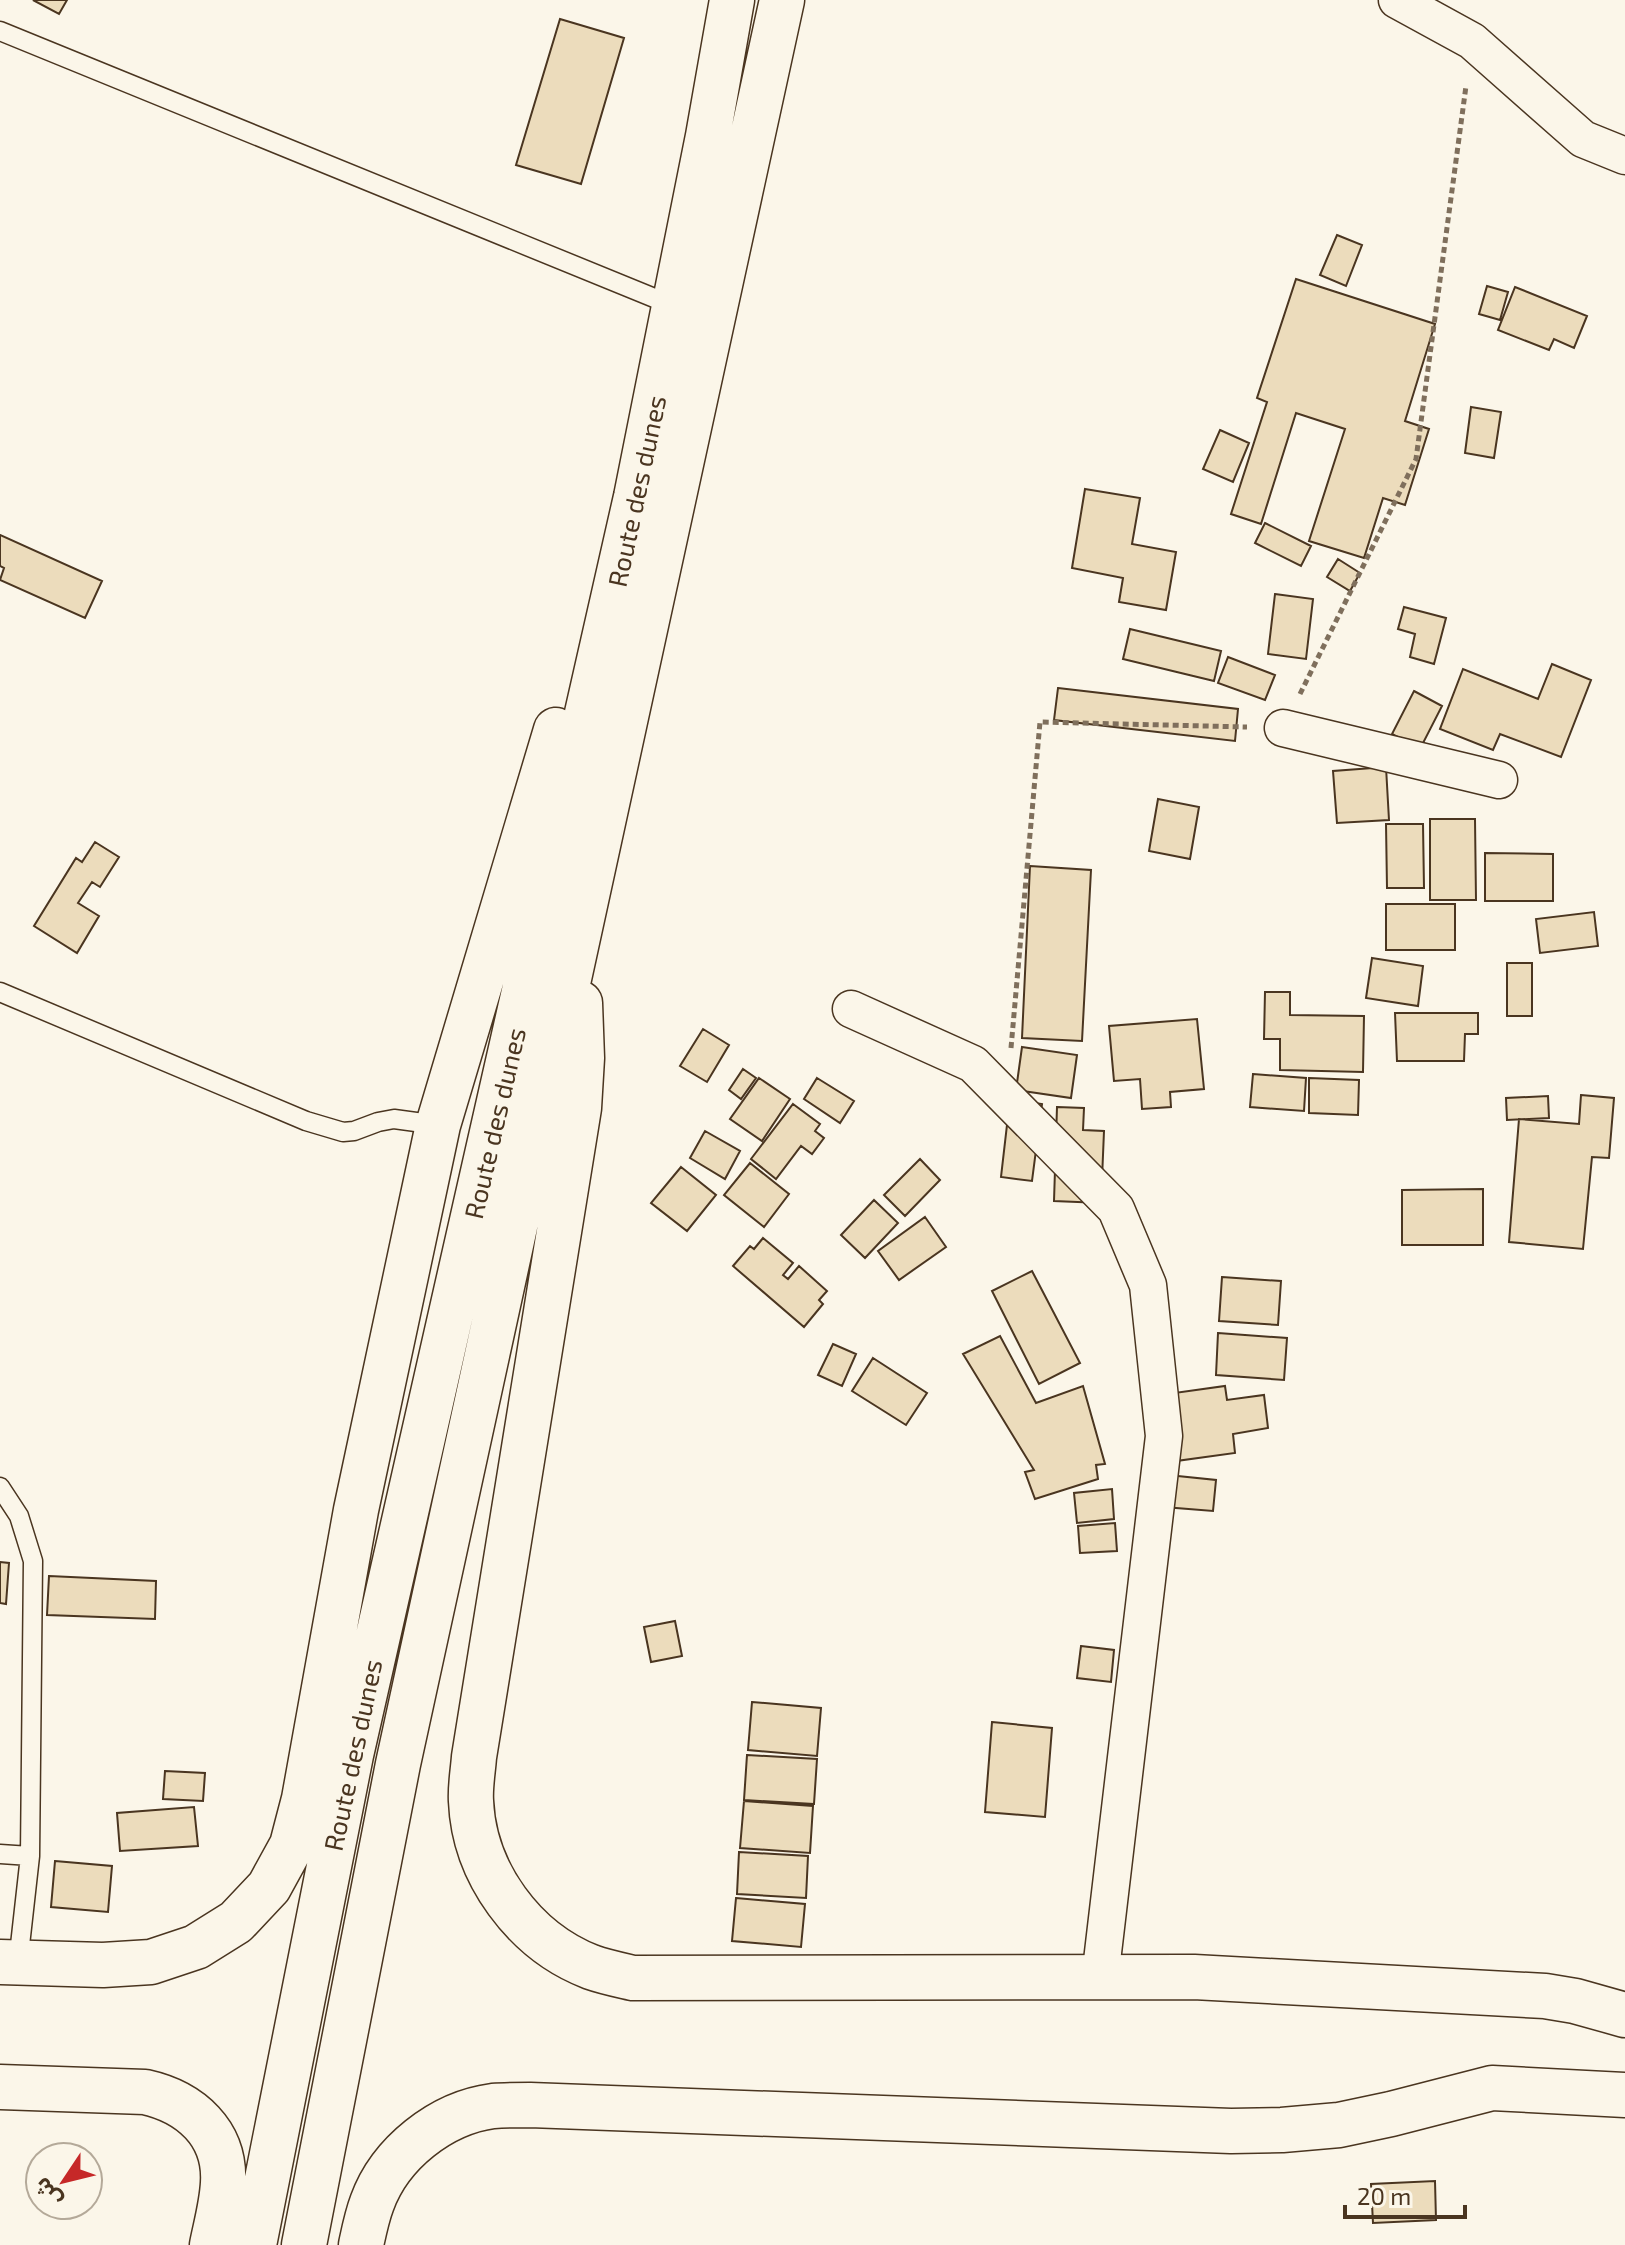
<svg xmlns="http://www.w3.org/2000/svg" width="1625" height="2245" viewBox="0 0 1625 2245" font-family="'Exo 2','Noto Sans Arabic',sans-serif">
<rect width="100%" height="100%" fill="#fbf6e9"/>
<path fill="#ecdcbc" stroke="#4a3520" stroke-width="2" d="M33,0H67L59,14Z
M560,19L624,38L581,184L516,165Z
M1337,235L1362,245L1346,286L1320,275Z
M1296,279L1435,324L1405,421L1429,429L1405,505L1383,498L1364,558L1309,541L1345,429L1296,413L1261,524L1231,514L1267,402L1257,398Z
M1487,286L1508,292L1500,320L1479,314Z
M1515,287L1587,316L1574,348L1554,339L1549,350L1498,330Z
M1471,407L1501,412L1494,458L1465,453Z
M1220,430L1249,443L1233,482L1203,469Z
M1085,489L1140,498L1132,544L1176,552L1166,610L1119,602L1123,578L1072,568Z
M1265,523L1311,546L1301,566L1255,543Z
M0,535L102,581L85,618L0,580L4,568L0,566Z
M1338,559L1360,573L1350,591L1327,577Z
M1275,594L1313,599L1306,659L1268,654Z
M1404,607L1446,618L1434,664L1410,657L1415,634L1398,629Z
M1130,629L1221,651L1214,681L1123,659Z
M1228,657L1275,675L1265,700L1218,683Z
M1552,664L1591,680L1561,757L1500,734L1493,750L1440,729L1463,669L1538,699Z
M1058,688L1238,709L1235,741L1054,720Z
M1414,691L1442,706L1420,749L1392,734Z
M1386,767L1389,820L1337,823L1333,771Z
M1158,799L1199,807L1190,859L1149,851Z
M1430,819H1475L1476,900H1430Z
M1386,824H1423L1424,888H1387Z
M95,842L119,857L100,887L92,882L78,903L99,916L77,953L34,926L76,858L82,862Z
M1485,853L1553,854V901H1485Z
M1030,866L1091,870L1082,1041L1022,1038Z
M1386,904H1455V950H1386Z
M1594,912L1598,946L1540,953L1536,919Z
M1372,958L1423,966L1418,1006L1366,998Z
M1507,963H1532V1016H1507Z
M1265,992H1290V1015L1364,1016L1363,1072L1280,1070V1039H1264Z
M1395,1013H1478V1034H1465L1464,1061H1397Z
M1197,1019L1204,1089L1170,1092L1171,1107L1142,1109L1140,1079L1114,1081L1109,1026Z
M703,1029L729,1045L707,1082L680,1066Z
M1022,1047L1077,1055L1071,1098L1016,1090Z
M743,1069L756,1078L741,1099L729,1090Z
M1253,1074L1306,1078L1304,1111L1250,1107Z
M759,1078L790,1099L762,1141L730,1119Z
M817,1078L854,1101L840,1123L804,1099Z
M1309,1078L1359,1080L1358,1115L1309,1113Z
M1581,1095L1614,1098L1609,1158L1592,1157L1583,1249L1509,1242L1519,1119L1579,1124Z
M1548,1096L1549,1118L1507,1120L1506,1098Z
M1010,1099L1042,1104L1032,1181L1001,1177Z
M793,1104L820,1124L815,1131L824,1138L812,1154L801,1146L776,1179L751,1159Z
M1057,1107L1084,1108L1083,1130L1104,1131L1101,1203L1054,1201Z
M705,1131L740,1151L725,1179L690,1158Z
M920,1159L940,1180L905,1216L884,1195Z
M750,1163L789,1194L764,1227L724,1195Z
M681,1167L716,1195L687,1231L651,1203Z
M1483,1189V1245H1402V1190Z
M874,1200L898,1223L865,1258L841,1235Z
M925,1217L946,1247L899,1280L878,1251Z
M763,1238L793,1263L783,1275L788,1279L799,1266L827,1291L819,1300L823,1304L804,1327L733,1266L750,1246L754,1249Z
M1032,1271L1080,1363L1039,1384L992,1291Z
M1222,1277L1281,1281L1278,1325L1219,1321Z
M1218,1333L1287,1338L1284,1380L1216,1375Z
M1000,1336L1036,1403L1083,1386L1105,1464L1096,1465L1098,1479L1035,1499L1025,1472L1034,1470L963,1354Z
M833,1344L856,1354L842,1386L818,1375Z
M873,1358L927,1393L906,1425L852,1391Z
M1225,1386L1227,1400L1264,1395L1268,1428L1233,1434L1235,1453L1176,1461L1167,1394Z
M1168,1475L1216,1480L1213,1511L1164,1507Z
M1112,1489L1114,1519L1077,1523L1074,1493Z
M1115,1523L1117,1551L1080,1553L1078,1526Z
M0,1562L9,1563L6,1604L0,1603Z
M49,1576L156,1581L155,1619L47,1615Z
M675,1621L682,1656L651,1662L644,1627Z
M1081,1646L1114,1650L1111,1682L1077,1678Z
M752,1702L821,1708L817,1756L748,1750Z
M992,1722L1052,1728L1045,1817L985,1812Z
M747,1755L817,1759L814,1804L744,1800Z
M165,1771L205,1773L203,1801L163,1799Z
M744,1801L813,1806L810,1853L740,1848Z
M194,1807L198,1846L120,1851L117,1813Z
M739,1852L808,1856L806,1898L737,1894Z
M55,1861L112,1866L108,1912L51,1907Z
M736,1898L805,1904L801,1947L732,1941Z
M1435,2181L1436,2220L1373,2223L1371,2184Z"/>
<g fill="none" stroke-linecap="round" stroke-linejoin="round">
<g stroke="#4a3520" stroke-width="21">
<path id="service" d="M0,31L674,306
M0,992L306,1121L343,1132L354,1131L378,1122L394,1119L438,1125
M0,1487L19,1516L33,1561L30,1856L18,1963
M0,1854L30,1856"/>
</g>
<g stroke="#4a3520" stroke-width="39">
<path id="minor" d="M1397,0L1472,41L1583,139L1625,156
M1283,728L1499,780
M851,1009L973,1064L1116,1209L1148,1285L1164,1436L1100,1978"/>
</g>
<g stroke="#4a3520" stroke-width="47">
<path id="trunk" d="M580,1003L582,1058L579,1108L474,1757C473,1771 470,1787 471,1801C474,1873 524,1941 591,1967C605,1972 620,1975 633,1978L1194,1977L1545,1996L1575,2001L1625,2015
M0,1962L103,1965L151,1962L196,1947L236,1922L269,1887L292,1845L304,1799L356,1510L438,1125L556,730
M0,2087L145,2092C190,2102 226,2133 223,2183C222,2204 216,2225 212,2245
M254,2245L351,1755L636,497L708,136L732,0
M304,2245L398,1764L782,0
M361,2245C364,2231 367,2216 372,2203C390,2153 441,2113 493,2106C505,2105 518,2105 530,2105L1231,2131L1282,2130L1339,2125L1391,2114L1492,2088L1625,2095"/>
</g>
<path stroke="#7f6f5c" stroke-width="5" stroke-dasharray="6 4" stroke-linecap="butt" d="M1300,694L1416,459L1466,86
M1011,1048L1040,722L1247,727"/>
<use href="#service" stroke="#fbf6e9" stroke-width="18"/>
<use href="#minor" stroke="#fbf6e9" stroke-width="36"/>
<use href="#trunk" stroke="#fbf6e9" stroke-width="44"/>
</g>
<g text-anchor="middle" dominant-baseline="central" stroke-width="6" stroke-linejoin="round" paint-order="stroke">
<g font-size="26" fill="#4a3520" stroke="#fbf6e9">
<text transform="translate(636 491) rotate(-78)">Route des dunes</text>
<text transform="translate(494 1123) rotate(-77)">Route des dunes</text>
<text transform="translate(352 1755) rotate(-78)">Route des dunes</text>
</g>
</g>
<g transform="translate(64 2181) rotate(235)"><circle r="38" fill="#fbf6e9" stroke="#b4a999" stroke-width="2"/>
<path d="M0-6L14 30L0 20L-14 30Z" fill="#c62828"/>
<text y="-12" font-size="22" font-weight="bold" text-anchor="middle" fill="#4a3520">ش</text>
</g>
<path d="M1345 2205v12h120v-12" fill="none" stroke="#4a3520" stroke-width="4"/>
<text x="1357" y="2205" font-size="24" fill="#4a3520" stroke="#fbf6e9" stroke-width="6" paint-order="stroke">20 m</text>
</svg>
